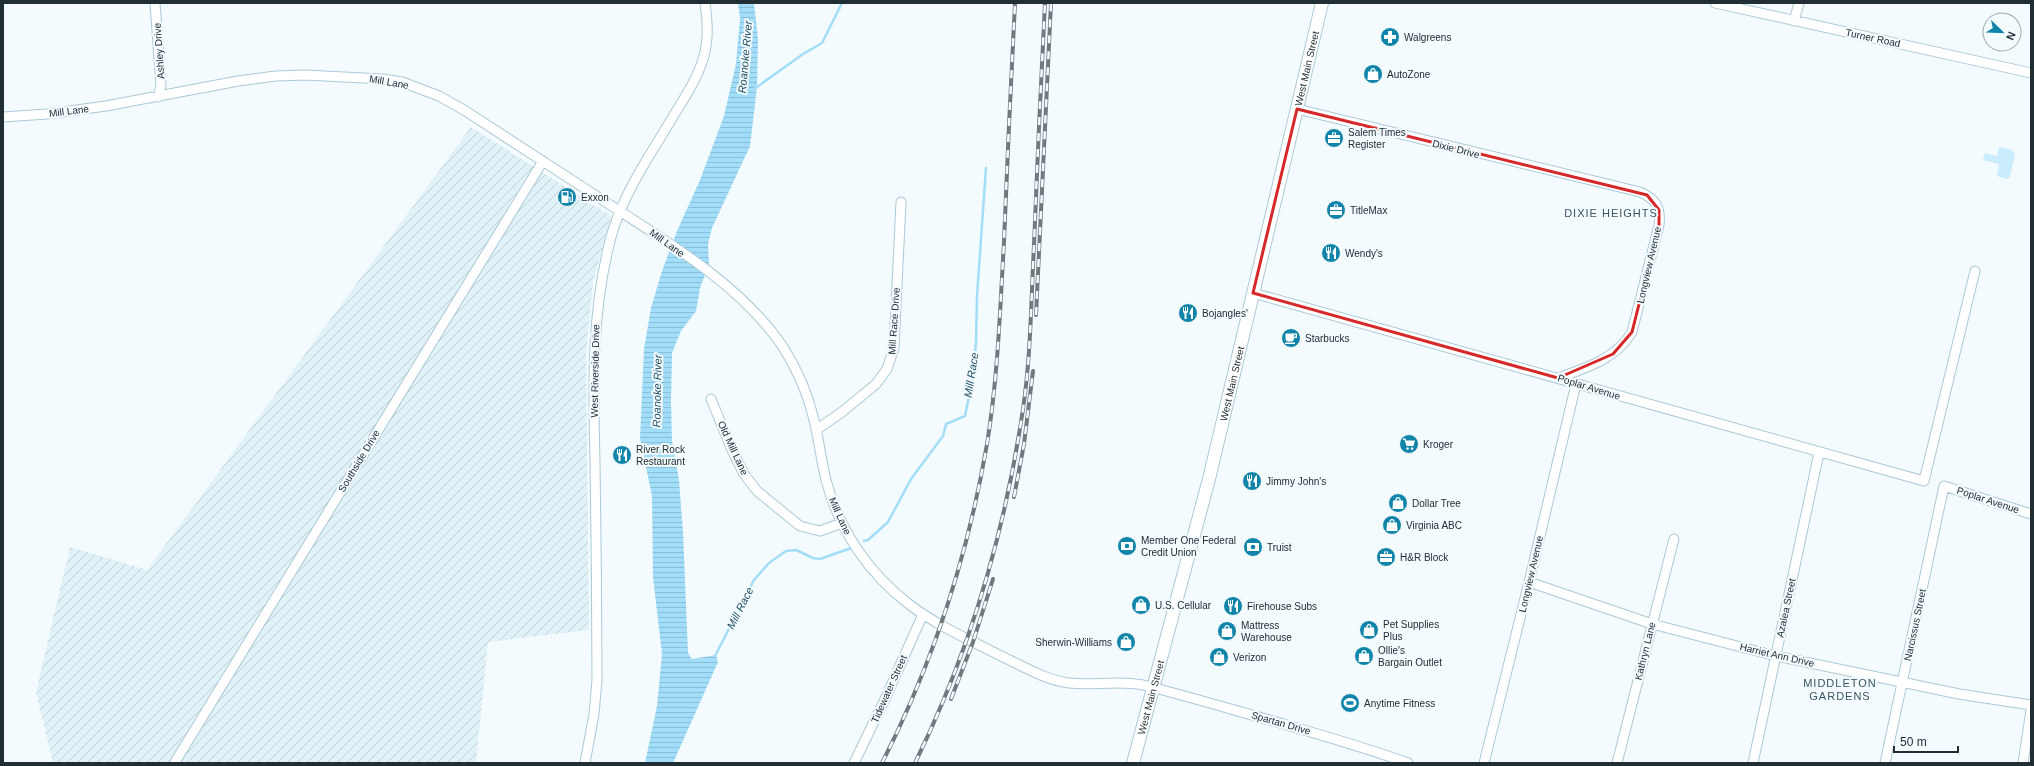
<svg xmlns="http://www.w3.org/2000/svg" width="2034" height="766" viewBox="0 0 2034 766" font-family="Arial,sans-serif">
<defs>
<pattern id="industrial-furrows" width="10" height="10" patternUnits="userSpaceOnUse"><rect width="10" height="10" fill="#e1f1f8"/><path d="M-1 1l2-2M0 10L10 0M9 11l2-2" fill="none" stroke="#c1cfd5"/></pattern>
<pattern id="water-rules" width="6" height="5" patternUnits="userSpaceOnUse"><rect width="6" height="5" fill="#a2def9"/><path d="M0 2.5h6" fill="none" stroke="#8bbfd6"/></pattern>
</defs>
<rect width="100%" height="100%" fill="#f4fbfe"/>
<path fill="url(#industrial-furrows)" d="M471,127L611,216L593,282L586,353L589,630L488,642L476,763H53L36,692L70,547L147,570Z"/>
<path fill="#caedfd" d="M1999,147L2012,150L2015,154L2010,177L2007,179L1997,176L1999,164L1983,160L1985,153L1997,156Z"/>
<path fill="url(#water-rules)" d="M738,3H754L758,39L757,87L750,146L712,228L708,244L709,264L700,288L696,311L681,331L672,353L671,402L672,441L679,480L683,532L688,653L692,659L716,655L718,662L673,763H645L657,706L662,654L653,577L652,496L640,438L644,349L651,308L662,271L677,231L700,180L724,116L736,64L740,18Z"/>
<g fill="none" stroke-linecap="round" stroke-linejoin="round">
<path stroke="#a2def9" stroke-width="2.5" d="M754,86L757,87L803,54L822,43L842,3
M864,541L868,540L888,522L911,479L943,436L946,424L965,416L973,377L976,342L977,296L986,168
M715,656L754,580L769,563L786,551L796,550L813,558L820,559L851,548"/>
<g stroke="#aac9d8" stroke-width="11">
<path id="minor" d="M155,3L161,86L158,97
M1715,3L2031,73
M1794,21L1799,3
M1297,109L1640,192C1656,199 1661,208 1659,225L1632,332C1616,359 1586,368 1558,378
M3,117L47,114L106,106L238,81L276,76L305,75L383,79L402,82L439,96L464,110C515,143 567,177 618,210C676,247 744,289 783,347C797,369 808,394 814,420C819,440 821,460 826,480C839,530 869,574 910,605C938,626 970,640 1001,656C1023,666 1045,680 1069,683C1094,686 1118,680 1143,685C1187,696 1230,709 1273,721C1318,734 1364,747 1408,763
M1253,293L1924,481L1975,271
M711,399L732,450L744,474L757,491L800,526L820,531L842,523
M816,430L842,412L876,384L887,369L894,348L901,202
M1529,582L1652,624L1776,656L1959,694L2031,705
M175,762L543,161
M585,763L594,714L597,680C597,607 596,535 595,462C593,384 591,306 613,230C626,189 652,152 674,115C685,97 697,79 703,59C709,41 708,22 705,3
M854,763L886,697L923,614
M1484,763L1529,582L1576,384
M1617,763L1674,539
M1753,763L1819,453
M1885,763L1944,486L2031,514
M2023,763L2031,710"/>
</g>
<g stroke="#aac9d8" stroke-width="14">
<g id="major">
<path id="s1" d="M1133,763L1209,479L1322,3"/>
</g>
</g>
<use href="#minor" stroke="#fff" stroke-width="9"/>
<use href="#major" stroke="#fff" stroke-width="12"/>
<g stroke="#6f797e" stroke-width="4">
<path id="rail" d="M1036,315L1051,3
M1014,497L1024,444L1033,371
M951,699L973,642L993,579
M882,763C933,663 968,555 987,444C998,377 1000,309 1004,242C1007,162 1011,83 1015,3
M915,763C970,651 1005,532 1023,409C1031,355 1031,300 1034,245C1037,164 1041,84 1045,3"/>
</g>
<use href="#rail" stroke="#f4fbfe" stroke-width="2.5" stroke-dasharray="8" stroke-linecap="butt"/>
</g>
<path fill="none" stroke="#d62828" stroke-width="3" stroke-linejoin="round" d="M1297,109L1647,195L1659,210V225L1632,332L1613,354L1558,378L1253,293Z"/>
<defs>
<g id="pharmacy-disc" transform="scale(1)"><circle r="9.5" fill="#1184aa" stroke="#f4fbfe"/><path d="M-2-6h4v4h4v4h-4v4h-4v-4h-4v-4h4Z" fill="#fff"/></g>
<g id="shop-disc" transform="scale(1)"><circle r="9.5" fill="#1184aa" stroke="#f4fbfe"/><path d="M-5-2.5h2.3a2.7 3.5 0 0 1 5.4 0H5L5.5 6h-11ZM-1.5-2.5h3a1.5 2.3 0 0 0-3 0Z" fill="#fff"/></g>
<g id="office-disc" transform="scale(1)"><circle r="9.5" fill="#1184aa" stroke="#f4fbfe"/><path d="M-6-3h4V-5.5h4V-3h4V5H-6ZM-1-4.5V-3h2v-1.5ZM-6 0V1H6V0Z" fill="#fff"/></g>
<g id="fuel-disc" transform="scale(1)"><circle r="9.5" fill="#1184aa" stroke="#f4fbfe"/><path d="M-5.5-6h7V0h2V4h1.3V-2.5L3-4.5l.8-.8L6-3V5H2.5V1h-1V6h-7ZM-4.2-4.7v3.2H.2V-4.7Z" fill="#fff"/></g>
<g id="restaurant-disc" transform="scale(1)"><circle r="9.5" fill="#1184aa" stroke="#f4fbfe"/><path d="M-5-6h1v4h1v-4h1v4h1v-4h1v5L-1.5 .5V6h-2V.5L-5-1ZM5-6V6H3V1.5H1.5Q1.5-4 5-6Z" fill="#fff"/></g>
<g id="cafe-disc" transform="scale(1)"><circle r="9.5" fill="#1184aa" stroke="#f4fbfe"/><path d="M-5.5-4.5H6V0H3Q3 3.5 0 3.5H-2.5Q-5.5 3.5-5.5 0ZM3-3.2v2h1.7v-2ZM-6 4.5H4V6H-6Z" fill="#fff"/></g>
<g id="supermarket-disc" transform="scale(1)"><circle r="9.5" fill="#1184aa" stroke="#f4fbfe"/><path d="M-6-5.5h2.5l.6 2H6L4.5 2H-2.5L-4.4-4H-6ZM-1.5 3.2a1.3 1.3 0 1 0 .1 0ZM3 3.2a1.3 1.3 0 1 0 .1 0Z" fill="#fff"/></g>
<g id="bank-disc" transform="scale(1)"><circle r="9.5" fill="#1184aa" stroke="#f4fbfe"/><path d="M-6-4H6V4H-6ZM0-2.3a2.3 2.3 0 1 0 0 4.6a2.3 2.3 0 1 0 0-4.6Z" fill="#fff"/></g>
<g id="stadium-disc" transform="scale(1)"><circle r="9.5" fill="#1184aa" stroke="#f4fbfe"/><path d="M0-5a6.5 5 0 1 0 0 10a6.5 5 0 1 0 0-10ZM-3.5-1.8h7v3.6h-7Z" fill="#fff"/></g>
</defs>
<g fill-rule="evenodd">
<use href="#pharmacy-disc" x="1390" y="37"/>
<use href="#shop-disc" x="1373" y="74"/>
<use href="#office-disc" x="1334" y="138"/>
<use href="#fuel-disc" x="567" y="197"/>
<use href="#office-disc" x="1336" y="210"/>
<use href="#restaurant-disc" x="1331" y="253"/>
<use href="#restaurant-disc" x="1188" y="313"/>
<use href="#cafe-disc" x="1291" y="338"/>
<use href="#supermarket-disc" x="1409" y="444"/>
<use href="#restaurant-disc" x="622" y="455"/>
<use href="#restaurant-disc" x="1252" y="481"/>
<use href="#shop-disc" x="1398" y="503"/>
<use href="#shop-disc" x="1392" y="525"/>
<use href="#bank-disc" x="1127" y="546"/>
<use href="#bank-disc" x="1253" y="547"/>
<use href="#office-disc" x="1386" y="557"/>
<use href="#shop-disc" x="1141" y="605"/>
<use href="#restaurant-disc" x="1233" y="606"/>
<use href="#shop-disc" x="1369" y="630"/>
<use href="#shop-disc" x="1227" y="631"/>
<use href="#shop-disc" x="1126" y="642"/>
<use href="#shop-disc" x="1364" y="656"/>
<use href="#shop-disc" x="1219" y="657"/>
<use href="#stadium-disc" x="1350" y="703"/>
</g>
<g text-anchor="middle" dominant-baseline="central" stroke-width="4" stroke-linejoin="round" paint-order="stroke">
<g font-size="10" fill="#212e33" stroke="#f4fbfe" text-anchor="start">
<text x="1404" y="37">Walgreens</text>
<text x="1387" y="74">AutoZone</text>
<text x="1348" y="132">Salem Times<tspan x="1348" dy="12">Register</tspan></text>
<text x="581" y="197">Exxon</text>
<text x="1350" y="210">TitleMax</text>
<text x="1345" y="253">Wendy's</text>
<text x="1202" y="313">Bojangles'</text>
<text x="1305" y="338">Starbucks</text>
<text x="1423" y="444">Kroger</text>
<text x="636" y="449">River Rock<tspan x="636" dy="12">Restaurant</tspan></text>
<text x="1266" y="481">Jimmy John's</text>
<text x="1412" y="503">Dollar Tree</text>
<text x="1406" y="525">Virginia ABC</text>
<text x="1141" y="540">Member One Federal<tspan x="1141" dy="12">Credit Union</tspan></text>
<text x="1267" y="547">Truist</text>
<text x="1400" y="557">H&amp;R Block</text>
<text x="1155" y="605">U.S. Cellular</text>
<text x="1247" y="606">Firehouse Subs</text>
<text x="1383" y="624">Pet Supplies<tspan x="1383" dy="12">Plus</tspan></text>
<text x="1241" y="625">Mattress<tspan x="1241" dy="12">Warehouse</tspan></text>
<text x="1112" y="642" text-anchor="end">Sherwin-Williams</text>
<text x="1378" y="650">Ollie's<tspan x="1378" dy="12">Bargain Outlet</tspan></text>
<text x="1233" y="657">Verizon</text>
<text x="1364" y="703">Anytime Fitness</text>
</g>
<g font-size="10" fill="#212e33" stroke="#f4fbfe">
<text transform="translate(1873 38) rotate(12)">Turner Road</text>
<text transform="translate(159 51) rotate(-94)">Ashley Drive</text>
<text stroke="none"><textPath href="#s1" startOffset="716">West Main Street</textPath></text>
<text transform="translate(389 82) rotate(10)">Mill Lane</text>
<text transform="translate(69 111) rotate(-7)">Mill Lane</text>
<text transform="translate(1456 149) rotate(14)">Dixie Drive</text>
<text transform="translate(667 243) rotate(36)">Mill Lane</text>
<text transform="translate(1649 265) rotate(-77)">Longview Avenue</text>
<text transform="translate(894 321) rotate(-86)">Mill Race Drive</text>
<text transform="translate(595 371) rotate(-89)">West Riverside Drive</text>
<text stroke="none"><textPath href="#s1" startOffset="392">West Main Street</textPath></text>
<text transform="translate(1589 387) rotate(17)">Poplar Avenue</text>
<text transform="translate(733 448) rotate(65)">Old Mill Lane</text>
<text transform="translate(359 461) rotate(-59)">Southside Drive</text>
<text transform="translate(1988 500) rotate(18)">Poplar Avenue</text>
<text transform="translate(840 516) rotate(66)">Mill Lane</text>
<text transform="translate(1531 574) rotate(-77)">Longview Avenue</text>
<text transform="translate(1786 608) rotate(-78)">Azalea Street</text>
<text transform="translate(1915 625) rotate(-78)">Narcissus Street</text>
<text transform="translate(1645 651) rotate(-76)">Kathryn Lane</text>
<text transform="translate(1777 655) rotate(13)">Harriet Ann Drive</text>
<text transform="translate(889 689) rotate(-66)">Tidewater Street</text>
<text stroke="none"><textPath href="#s1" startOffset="68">West Main Street</textPath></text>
<text transform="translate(1281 723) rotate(16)">Spartan Drive</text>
</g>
<g font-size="11" font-style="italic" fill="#1f4f63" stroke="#f4fbfe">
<text transform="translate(745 57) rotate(-85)">Roanoke River</text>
<text transform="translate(971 375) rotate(-81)">Mill Race</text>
<text transform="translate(657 391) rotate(-89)">Roanoke River</text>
<text transform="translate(740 608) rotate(-63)">Mill Race</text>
</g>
<g font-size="11" letter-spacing="1" fill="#395561" stroke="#f4fbfe">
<text x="1611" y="213">DIXIE HEIGHTS</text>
<text x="1840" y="683">MIDDLETON<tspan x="1840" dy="13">GARDENS</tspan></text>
</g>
</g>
<rect width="2034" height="766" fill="none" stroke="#212e33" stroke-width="8"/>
<g transform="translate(2002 32) rotate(113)"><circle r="19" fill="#f4fbfe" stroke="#a0a9ad"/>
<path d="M0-3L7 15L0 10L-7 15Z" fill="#1184aa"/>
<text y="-6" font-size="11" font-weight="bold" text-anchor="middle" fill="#212e33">N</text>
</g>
<path d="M1894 746v6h64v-6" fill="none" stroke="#212e33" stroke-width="2"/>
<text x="1900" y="746" font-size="12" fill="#212e33" stroke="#f4fbfe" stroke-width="3" paint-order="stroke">50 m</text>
</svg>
